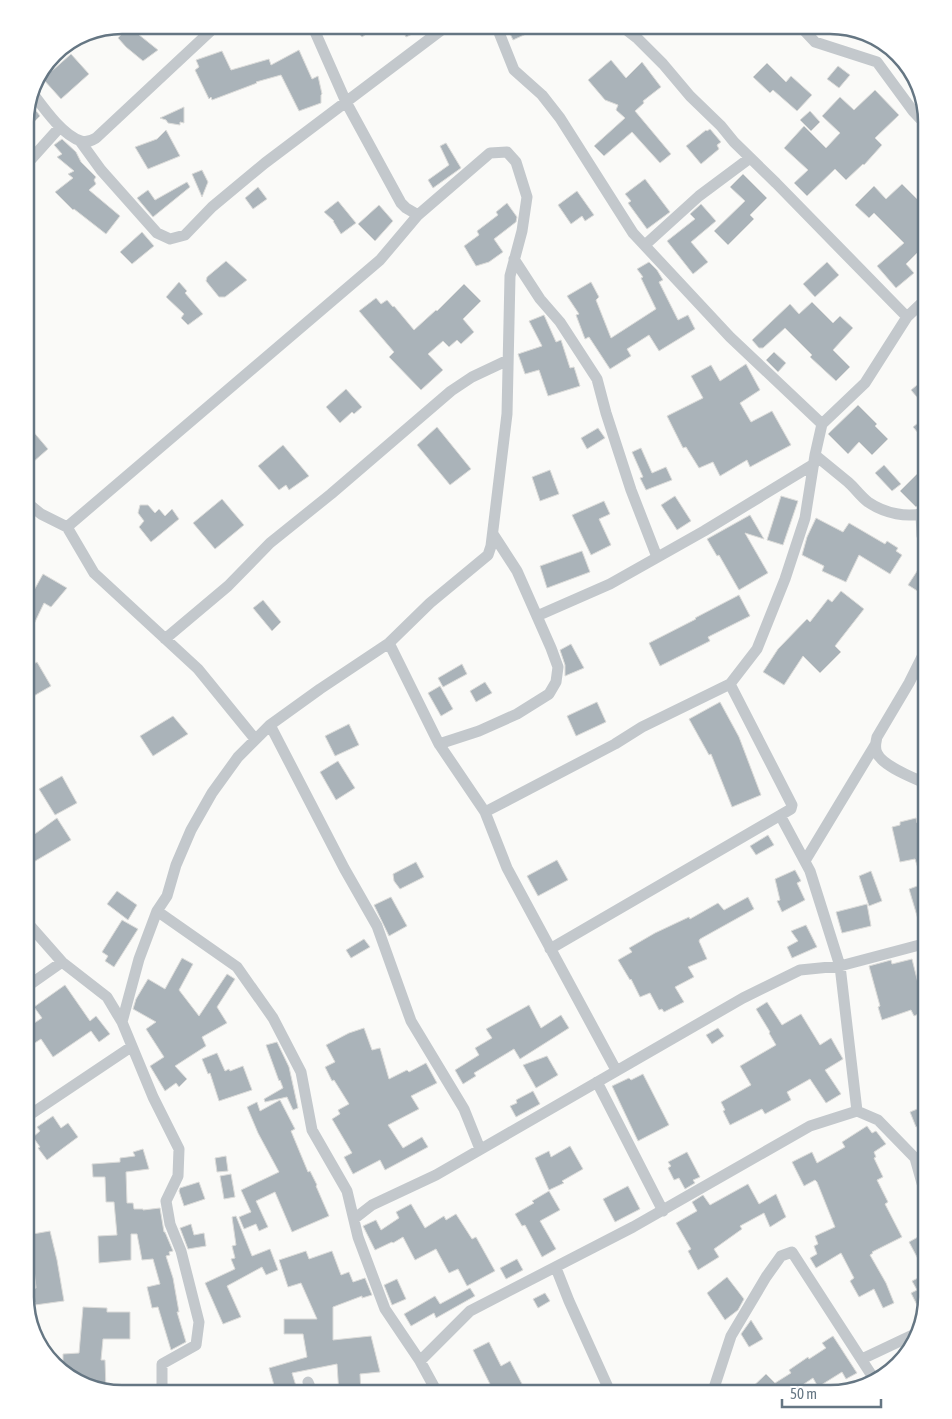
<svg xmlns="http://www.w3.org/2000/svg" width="952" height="1419" viewBox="0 0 952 1419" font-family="'Asap Condensed',sans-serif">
<rect width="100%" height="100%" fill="#fafaf8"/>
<path fill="#aab3b9" stroke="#dcdcda" d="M130,25L138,34L158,50L143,61L126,47L118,38Z
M352,25H379L362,37Z
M400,25H431L406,37Z
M506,25H520L526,34L513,40Z
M299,50L312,79L318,76L322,94L321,95V103L299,111L281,75L256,82L257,83L212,100L211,97L209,99L195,70L199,67L196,60L222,51L231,70L269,59L271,65Z
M71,54L89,74L61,99L43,79Z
M611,60L626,78L642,62L661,87L643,101L644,103L635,111L671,154L660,163L632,132L604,156L594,146L625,118L616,110L618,105L605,100L588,80Z
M767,63L786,82L791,76L812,95L797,111L773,90L770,93L753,77Z
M838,66L850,75L839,88L827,79Z
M875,90L899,115L875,138L882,145L864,165L863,164L846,180L835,169L807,196L794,183L808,170L784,148L804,126L826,148L840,133L822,116L840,97L854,110Z
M29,101L40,116L25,131V116Z
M184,107V123L180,122V125L168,123L166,120L160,118Z
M810,111L820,122L811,131L800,120Z
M710,129L721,142L717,145L719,149L701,164L686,146L706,130L707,131Z
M166,130L180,156L148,169L135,147L157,139Z
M62,139L76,152L81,162L96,177L94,180L96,184L89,190L120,216L106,234L74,209L73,210L55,192L73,178L68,174L74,171L57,157L62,154L54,145Z
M446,143L461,168L433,188L428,180L449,165L440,146Z
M202,170L208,182L202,197L192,174Z
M743,174L767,198L750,215L754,219L728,245L714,231L745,201L730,187Z
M645,179L670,212L647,229L628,203L631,201L625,194Z
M187,182L190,187L153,217L137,198L148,190L155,200Z
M902,184L927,209V243L906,264L914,273L896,288L877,266L904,243L874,213L869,218L855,205L874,186L886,199Z
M258,187L267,199L253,209L245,198Z
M577,191L594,215L585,221L582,216L571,224L558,205Z
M338,201L356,223L341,234L333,221H334L324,212Z
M507,203L517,217L516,222L494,239L503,252L489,262L476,266L464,246L479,235L477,231L498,215L496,212Z
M701,204L716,221L691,242L708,262L693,274L667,241L695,219L690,214Z
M379,205L393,221L375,241L358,224Z
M142,232L154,246L132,264L120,252Z
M226,261L247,280L225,297H219L206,281L207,277Z
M649,262L657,270L663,280L659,282L678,320L688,315L695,329L659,351L649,335L627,349L631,356L610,369L589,337L585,339L576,315L579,314L567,296L591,282L599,297L596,300L611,338L656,309L641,278L643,277L637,269Z
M827,262L839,275L815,297L803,284Z
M179,282L187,291L185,293L203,314L188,325L181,318L184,314L166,297Z
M464,284L481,301L463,319L474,332L461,344L457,340L449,347L443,341L428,354L443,370L421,390L389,357L394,352L359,311L376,298L381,304L387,300L393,307L394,306L414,330L436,310L437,311Z
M812,302L833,323L840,316L853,328L833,350L850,367L836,381L810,357L812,355L785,328L763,348H759L752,340L790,304L799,314Z
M544,315L556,342L561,340L570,368L574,367L580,386L548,396L539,370L525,374L518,354L542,346L529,321Z
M774,352L786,363L778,372L766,360Z
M746,364L760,390L740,403L751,422L772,411L791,445L750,467L747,460L720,476L713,462L699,468L686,447L683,448L667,416L703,398L691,376L711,365L720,381Z
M927,377V409L911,390Z
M346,389L362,407L354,414L352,412L340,423L326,407Z
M858,405L877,424L875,426L888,439L872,455L859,442L848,454L828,434Z
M927,416V443L913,427Z
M25,422L48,449L25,469Z
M437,427L471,469L450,485L417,445Z
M598,428L605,438L587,449L581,438Z
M283,445L309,476L289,490L286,485L279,490L258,466Z
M641,448L652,473L666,467L672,480L646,490L640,478L643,477L632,452Z
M884,465L901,484L892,491L875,473Z
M550,470L559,494L540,501L532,477Z
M918,473L927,482V497L916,507L900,491Z
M675,496L691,521L677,530L661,505Z
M781,496L798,501L783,545L767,540Z
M222,499L244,525L215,549L193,523Z
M604,501L610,514L599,519L611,545L591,555L572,515Z
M140,505H148L155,513L159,509L165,516L172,509L179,519L151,542L139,527L144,521L138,513Z
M750,515L764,539L745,533L768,573L739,590L719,555L717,556L707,539Z
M816,518L843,532L849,523L885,544L887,541L898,548L896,551L902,555L890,574L859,555L846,582L822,571L824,566L802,555L807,537Z
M582,551L590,572L547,588L540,566Z
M927,556V597L908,585Z
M43,574L67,588L51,607L44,603L33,626L25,623V600L28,601Z
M841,591L864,609L835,646L841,652L820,673L803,656L784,685L763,672L778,649L807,619L810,622L828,599L832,602Z
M739,595L750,616L708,637L710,641L660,666L649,643L696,619L695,618Z
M263,600L281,622L272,631L253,608Z
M571,644L584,668L565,676V665L560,650Z
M37,662L51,686L25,701V669Z
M462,664L467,674L443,687L438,678Z
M485,682L492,693L476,702L470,691Z
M440,686L453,709L441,716L428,693Z
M597,702L606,722L576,736L567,716Z
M720,702L739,737L761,795L732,807L711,754L709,755L689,719Z
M173,716L188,734L153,756L140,736Z
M349,724L359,745L335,756L325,736Z
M338,761L355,788L336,800L320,772Z
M62,776L77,803L55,815L39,789Z
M57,818L71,840L25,867V841Z
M916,818L917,823L924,821L925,828H927V936H923L909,889L923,884L915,859L900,862L892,827L900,825V822Z
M768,835L774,845L756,855L750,846Z
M557,860L568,880L538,896L527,876Z
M416,862L424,877L400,889L394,881L393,874Z
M795,870L801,881L797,883L805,900L782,912L777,901L780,900L775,879Z
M871,871L882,901L869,906L859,876Z
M117,891L137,905L128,920L107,904Z
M391,897L407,926L389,936L374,905Z
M748,897L754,909L700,939L699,941L707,959L688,967L694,977L675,987L684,1002L664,1012L662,1009L659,1010L650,993L640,997L631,979L630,980L618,960L632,952L629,948L655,933L689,917L690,919L718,903L724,910Z
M867,904L871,926L842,933L836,912Z
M122,920L138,929L114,967L105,961L108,956L102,952Z
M806,925L817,947L792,958L787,947L798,941L791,931Z
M364,939L370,947L351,958L346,950Z
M182,958L193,964L179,990L199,1016L227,974L235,979L217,1007L227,1023L202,1037L206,1046L175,1066L187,1079L179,1087L176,1083L165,1091L150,1066L164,1057L146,1029L156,1022L133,1009L136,999L148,979L165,989Z
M912,959L919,987L927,984V1010L914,1016L911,1010L882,1020L878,1007L880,1006L869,966L891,960L892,964Z
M65,985L90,1021L96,1016L110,1034L99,1042L91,1031L53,1057L41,1039L25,1049V1029L42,1018L34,1007Z
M767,1002L782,1025L801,1014L820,1045L831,1038L843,1059L825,1070L841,1094L826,1103L810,1079L787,1092L791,1100L765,1114L762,1109L730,1125L723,1111L725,1110L721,1102L751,1085L740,1066L776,1045L769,1033L770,1032L756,1009Z
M529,1005L541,1028L561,1015L569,1028L520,1059L514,1049L474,1073L476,1076L463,1084L455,1070L479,1055L475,1048L492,1038L486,1029Z
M364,1028L372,1050L380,1048L389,1079L407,1070L409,1072L426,1063L437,1083L411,1096L419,1109L388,1125L403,1148L422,1137L428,1147L385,1170L380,1160L353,1174L344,1157L352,1153L332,1119L340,1114L338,1110L349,1104L334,1080L332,1081L325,1067L335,1062L326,1045L349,1033Z
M718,1028L724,1036L712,1044L706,1035Z
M277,1042L289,1067L298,1108L293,1110L287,1097L265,1102L264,1099L283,1088L280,1080L279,1081L266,1045Z
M217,1053L225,1071L229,1069L230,1071L243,1066L252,1090L219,1101L210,1073L208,1074L202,1059Z
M547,1056L558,1075L536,1088L523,1065Z
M643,1074L669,1125L638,1141L612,1086L629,1078L631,1080Z
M533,1091L540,1104L516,1117L510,1106L517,1103L516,1100Z
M280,1100L295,1129L291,1131L308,1172L310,1171L317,1185L316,1186L329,1216L292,1232L275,1192L256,1201L268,1227L259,1231L256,1224L244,1229L239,1217L251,1212L241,1190L279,1172L258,1133L247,1107L257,1102L260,1111Z
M927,1105V1123L916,1127L910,1112Z
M53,1116L61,1128L68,1123L78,1137L47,1160L38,1148L40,1147L33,1137L40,1131L37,1127Z
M867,1126L872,1133L876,1131L886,1144L874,1152L876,1157L874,1158L883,1177L877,1180L888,1202L885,1204L902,1237L872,1252L873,1253L870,1255L886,1283L894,1303L883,1308L874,1289L859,1297L850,1281L854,1278L841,1253L816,1268L810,1258L817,1254L814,1246L818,1244L815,1236L835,1227L817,1182L815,1180L804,1186L792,1162L812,1152L817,1163L845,1147L842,1142Z
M570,1146L583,1169L562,1181L564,1183L549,1190L535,1158L549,1151L551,1157Z
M143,1149L149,1169L126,1172L127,1203H133L134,1209H143V1210L160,1208L164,1232H165L173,1251L169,1252L170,1255L166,1256L173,1278L179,1312H177L186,1342L171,1350L158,1307L152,1308L147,1287L160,1284L153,1259L142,1260L137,1234H131V1260L99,1263L98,1236L117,1235L114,1202H106L105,1177H93L92,1164L120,1162V1158L135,1156L133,1152Z
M687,1152L700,1177L693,1180L695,1183L685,1189L679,1178L674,1180L668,1168L671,1166L668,1162Z
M226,1156L228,1171L217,1172L215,1158Z
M231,1174L235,1197L224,1199L220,1176Z
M199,1182L205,1199L184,1206L179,1191L180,1188Z
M748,1184L759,1204L776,1194L786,1217L770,1227L764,1213L740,1226L742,1229L714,1249L719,1257L698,1270L688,1251L691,1249L676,1223L697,1211L692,1202L703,1195L710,1205Z
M628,1186L640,1209L615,1222L603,1199Z
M549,1191L560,1210L540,1221L556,1249L542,1257L525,1225L522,1226L515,1214L534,1203L532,1201Z
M411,1204L425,1228L444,1216L446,1220L456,1214L472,1239L476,1237L495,1271L467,1286L458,1269L449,1273L436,1249L415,1260L403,1237L393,1243L392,1242L375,1250L363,1226L376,1220L381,1230L399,1218L396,1212Z
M236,1216L252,1256L270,1249L278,1270L266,1275L262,1267L227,1286L241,1317L223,1324L205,1283L235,1269L231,1259L235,1258L232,1246L236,1245L232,1217Z
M191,1224L194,1235L204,1233L206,1246L188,1249L180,1228Z
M50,1231L57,1260L64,1301L35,1305V1302L28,1303L26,1291L36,1288L32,1250L30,1251L27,1235Z
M927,1232V1297L922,1315L911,1293L917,1290L912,1281L926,1274L909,1242Z
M306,1251L309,1259L332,1251L341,1275L349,1272L353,1282L365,1278L372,1295L362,1298V1296L333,1307V1340L371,1336L380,1372L360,1374L361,1394H339L337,1364L292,1373L296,1386L276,1392L269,1368L307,1357L303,1334H284V1319H317L301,1283L288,1287L279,1260Z
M517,1259L523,1270L506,1279L500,1268Z
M727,1277L744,1299L738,1310L725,1320L707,1293Z
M397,1279L406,1299L392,1305L384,1285Z
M470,1288L475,1296L436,1318L434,1313L411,1326L404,1314L435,1296L440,1304Z
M545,1293L550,1301L538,1308L533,1299Z
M83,1307L107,1308V1312H130V1339H103L101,1360H105L106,1390L68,1378L55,1363L63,1362V1354L79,1353Z
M751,1320L763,1339L749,1347L741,1334Z
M833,1336L857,1373L846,1379L842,1372L818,1387L813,1378L789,1394H745L766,1374L775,1383L791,1373L789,1370L808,1357L809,1359L826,1348L822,1343Z
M489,1342L501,1366L510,1361L522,1384L501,1394H495L473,1350Z"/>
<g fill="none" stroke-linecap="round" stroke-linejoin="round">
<path stroke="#c3c8cc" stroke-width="11" d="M312,25L346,102L401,203L406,208L418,215
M496,25L514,70L542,95L560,118L633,233L730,337L822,424
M620,25L638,39L663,64L690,96L721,126L734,142L776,183L907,317
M799,25L815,42L877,62L913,111L927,126
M31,91C43,107 62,135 81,141C87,143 91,141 96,138L217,25
M80,141L101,170L157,233L170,239L185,235L212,207L265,163L448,25
M25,166L60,127
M645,245L699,196L750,158
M514,259L540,299L560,322L597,379L606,413L631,490L657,557
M815,455C826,464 837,473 848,482C855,488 860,496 868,502C884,513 908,519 927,512
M25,501L41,514L67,527L94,573L198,669L255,739
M921,514L922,536L927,540
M67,527L380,260L418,215L490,153L507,152L516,162L527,197L522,231L510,276L507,414L491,546L488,555L430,603L389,643L320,689L270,725L238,757L212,793L191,830L176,865L167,896L157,911L139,959L122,1022
M537,616L610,584L704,531L814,464
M165,639L228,586L270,543L331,494L451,391L472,377L508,360
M389,643L439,744L485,812L507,868L616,1070
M270,725L344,868L377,926L411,1021L464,1109L480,1149
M439,744L479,731L517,714L549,694L556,682L558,667L551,648L517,571L493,534
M927,784C914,778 882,766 877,753C874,747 876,742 877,737L909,683L927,647
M485,812L615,744L642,727L730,684L757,649L785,579L805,518L815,455L822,424L865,383L907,317L927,298
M781,817L810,871L840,966L857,1111L878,1120L915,1158L927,1201
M805,861L875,745
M157,911L237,967L273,1018L301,1072L312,1130L347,1191L358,1237L385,1309L420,1361L438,1394
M25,920L62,962L107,997L122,1022L153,1097L179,1149L178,1176L166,1201L170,1224L181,1251L199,1322L196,1345L162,1364V1394
M550,949L791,809L792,805L730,684
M25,988L62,962
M597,1082L663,1211
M25,1118L131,1047
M354,1219L372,1205L436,1175L743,998L800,970L840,966L927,943
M556,1268L569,1301L611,1394
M862,1359L917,1333
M420,1361L470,1311L633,1227L810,1126L857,1111
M308,1382L313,1394
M712,1394L731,1336L766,1277L781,1256L792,1252L876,1382"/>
</g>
<path d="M0 0H952V1419H0ZM122 34H830A88 88 0 0 1 918 122V1297A88 88 0 0 1 830 1385H122A88 88 0 0 1 34 1297V122A88 88 0 0 1 122 34Z" fill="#fff" fill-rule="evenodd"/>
<path fill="none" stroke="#657683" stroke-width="2.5" d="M122 34H830A88 88 0 0 1 918 122V1297A88 88 0 0 1 830 1385H122A88 88 0 0 1 34 1297V122A88 88 0 0 1 122 34Z"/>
<path d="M782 1399v8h99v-8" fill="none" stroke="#657683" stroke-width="2.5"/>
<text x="790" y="1399" font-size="15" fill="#657683" stroke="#ffffff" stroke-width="4" paint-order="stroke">50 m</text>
</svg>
